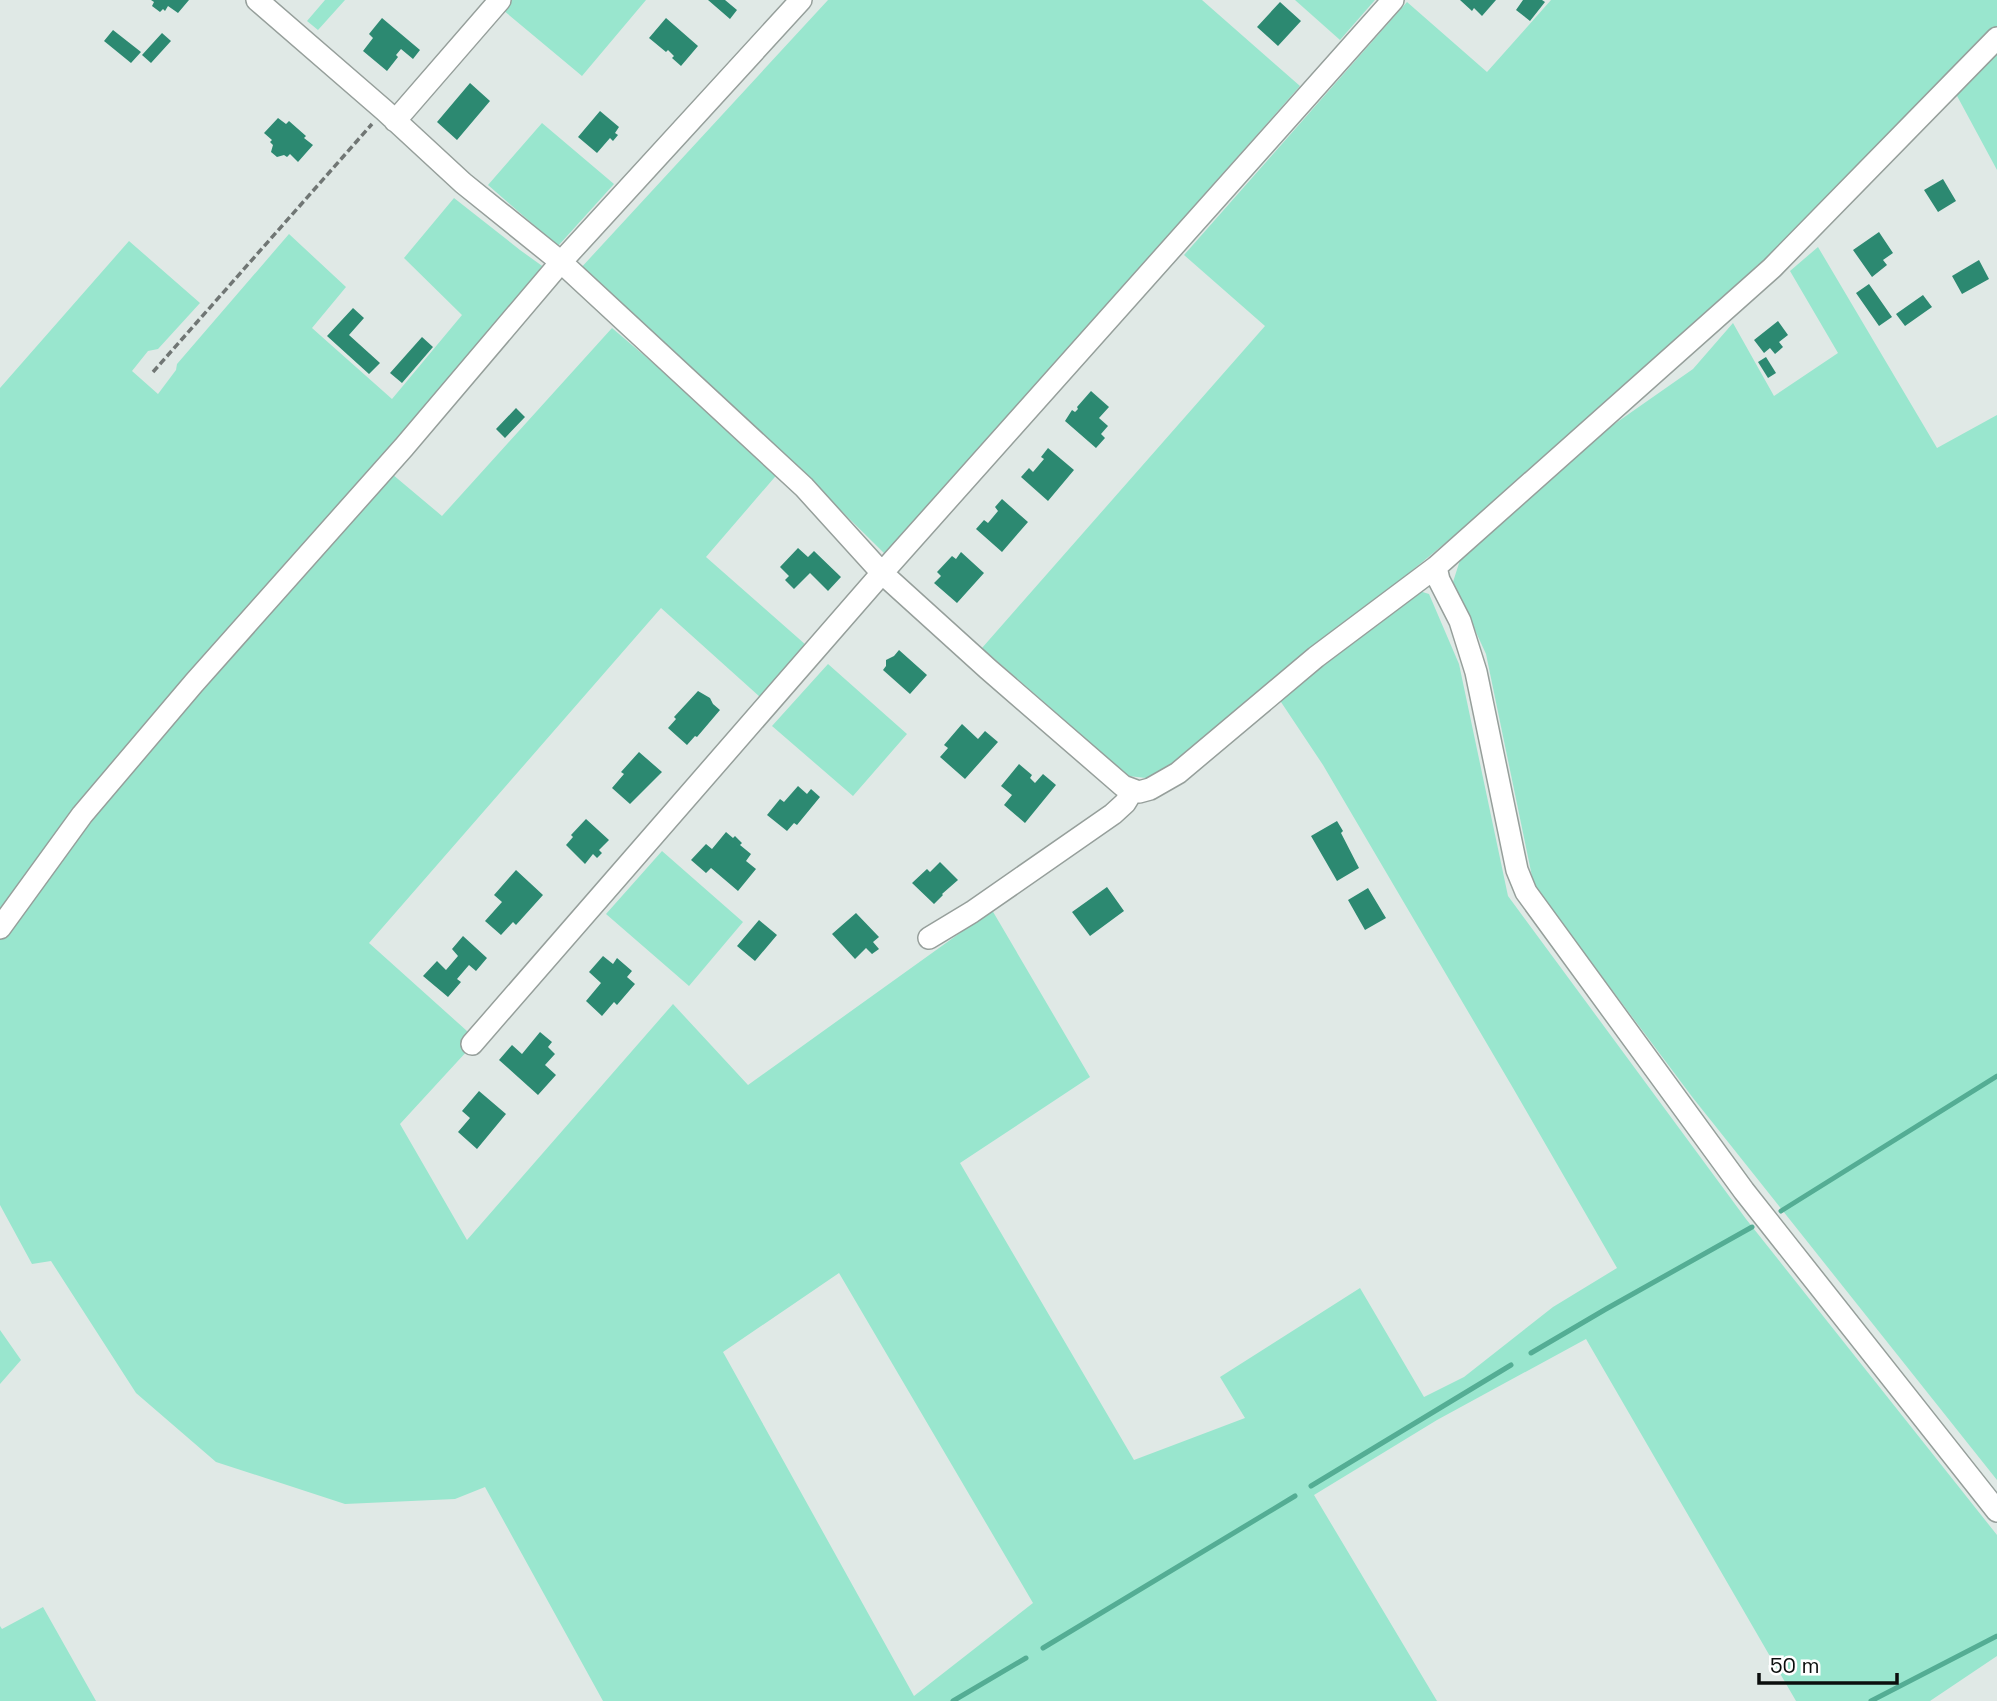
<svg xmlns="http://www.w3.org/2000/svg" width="1997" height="1701" viewBox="0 0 1997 1701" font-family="'Space Grotesk',sans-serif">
<rect width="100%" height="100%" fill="#e0e9e6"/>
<path fill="#99e6ce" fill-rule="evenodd" d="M325,0H345L318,30L307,21Z
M512,0H646L582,76L503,10Z
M828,0H1202L1300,86L886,555L798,468L579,270Z
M1295,0H1375L1340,40Z
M1551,0H1997V29L1810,221L1554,453L1165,775L1146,778L1128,776L982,648L1265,326L1184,255L1407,2L1487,72Z
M1997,49V170L1956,94Z
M542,123L614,184L558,246L488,185Z
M454,198L520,250L545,268L381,456L171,704L392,474L442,516L612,328L780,471L706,557L806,645L760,697L661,608L369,943L467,1031L468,1050L400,1124L467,1240L673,1004L748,1085L992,910L1090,1077L960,1163L1134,1460L1245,1418L1220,1377L1360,1288L1424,1397L1464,1377L1553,1307L1617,1268L1513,1088L1323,765L1277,696L1413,589L1429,594L1459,664L1508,896L1746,1219L1997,1535V1656L1930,1701H1796L1586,1339L1437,1420L1314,1495L1437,1701H603L485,1487L455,1499L345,1504L216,1462L136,1393L51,1261L32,1264L0,1205V388L129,241L200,303L158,349L148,351L132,371L158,394L176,370L177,364L289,234L346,287L312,328L392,399L462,315L404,258ZM839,1273L1033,1603L914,1696L723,1352Z
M1818,247L1937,448L1997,415V1480L1693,1098L1534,886L1486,654L1453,582L1461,557L1603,432L1693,369L1733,323L1774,396L1838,353L1790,271Z
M828,664L907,734L853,796L772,726Z
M662,851L743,922L689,986L606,914Z
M0,1330L21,1360L0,1384Z
M43,1607L96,1701H0V1626L2,1629Z"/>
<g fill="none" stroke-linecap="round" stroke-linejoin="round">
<path stroke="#54ad94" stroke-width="5" d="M1781,1211L1997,1076
M1531,1353L1606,1309L1752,1227
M1311,1486L1511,1365
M1043,1648L1295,1496
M953,1701L1026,1658
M1871,1701L1997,1636"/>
</g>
<path fill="#2c8971" d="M151,0H189L178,13L168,6L165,11L163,9L160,12L152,6L154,2Z
M708,0H725L737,10L730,19Z
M1460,0H1496L1482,16L1474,8L1472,11Z
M1523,0H1542L1545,2L1530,21L1516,10Z
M1280,2L1301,21L1278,46L1257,27Z
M382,18L420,50L413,59L401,49L396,55L398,57L387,71L363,51L373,38L369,34Z
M666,18L698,46L681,66L672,58L674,56L668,50L666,52L649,38Z
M113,30L141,52L131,63L104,41Z
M162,33L171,41L151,63L142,55Z
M470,83L490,101L457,140L437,122Z
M600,111L619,127L615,133L618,135L613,141L610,138L597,153L578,137Z
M278,118L286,124L289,121L306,136L304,138L313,145L298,162L290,154L287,157L284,155L277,157L271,152L273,145L270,142L272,140L264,133Z
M1943,179L1956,201L1938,212L1924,190Z
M1879,232L1893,253L1883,260L1887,265L1872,277L1853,250Z
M1979,260L1989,279L1962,294L1952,276Z
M1869,284L1892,317L1879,326L1856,293Z
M1923,295L1932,307L1905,326L1896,314Z
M353,308L364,318L349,335L380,363L369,374L327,336Z
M1778,321L1788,335L1779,342L1783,347L1775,354L1770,348L1764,353L1754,340Z
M422,337L433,347L402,383L390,373Z
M1766,357L1776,373L1768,378L1758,362Z
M1091,391L1109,407L1099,418L1108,426L1101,434L1105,438L1096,448L1065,421L1072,410L1075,412L1078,409L1077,407Z
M516,408L525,417L505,438L496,429Z
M1048,448L1074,470L1048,501L1021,477L1029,468L1033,472L1044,459L1041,457Z
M1002,499L1028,522L1002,552L976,529L984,520L988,523L998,511L995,507Z
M798,548L808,557L814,551L841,577L828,591L810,573L794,589L785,580L789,576L780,567Z
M961,552L984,573L957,603L934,583L941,576L937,572L952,556L956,559Z
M899,650L927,675L910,694L883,670L886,666V660L894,656Z
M698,691L710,698L713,704L720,710L697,737L695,736L687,745L668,728L676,719L674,717Z
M962,724L978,739L985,731L998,742L965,779L940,757L948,748L944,745Z
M639,752L662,772L630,804L612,788L624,774L621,772Z
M1019,764L1032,775L1030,778L1035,783L1043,774L1056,785L1025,823L1004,805L1012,795L1001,786Z
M798,786L807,794L811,789L820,797L797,825L794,823L787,831L767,815L780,799L784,802Z
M586,819L609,840L599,850L602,853L597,858L593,854L585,864L566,845L573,837L571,835Z
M1337,821L1343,831L1341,833L1359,868L1337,881L1311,836Z
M726,832L733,838L735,836L742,843L740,845L751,854L746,861L756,869L738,891L711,868L706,873L691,860L706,844L712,849Z
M940,862L958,880L942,894L943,895L934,904L912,883L927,869L930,872Z
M516,870L543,895L516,925L513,922L501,935L485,921L502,902L494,895Z
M1107,887L1124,911L1090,936L1072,912Z
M1368,888L1386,918L1365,930L1348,900Z
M856,913L879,937L873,942L879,949L872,954L866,948L855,959L832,934Z
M759,920L777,935L755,961L737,946Z
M463,936L487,958L476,971L469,965L457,979L461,982L448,997L423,976L437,961L446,970L458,956L452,949Z
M603,956L613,964L617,958L632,971L627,977L635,984L617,1005L614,1002L602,1016L586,1001L601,983L589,972Z
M540,1032L552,1042L548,1047L555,1054L545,1065L556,1075L538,1095L499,1060L512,1045L522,1054Z
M479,1091L506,1114L477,1149L458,1132L470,1118L462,1111Z"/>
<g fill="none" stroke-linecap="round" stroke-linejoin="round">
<g stroke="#969f9b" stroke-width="24">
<path id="minor" d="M257,0L384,110L463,183L561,262L804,487L882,573L988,669L1123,786L1139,792L1150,789L1178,773L1316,657L1436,567
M1997,38L1772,268L1436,567L1439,580L1460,621L1476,672L1517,870L1526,892L1744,1191L1997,1511
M395,121L500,0
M0,928L82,815L194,683L404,447L561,262L801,0
M929,938L972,912L1113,814L1125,803L1133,790
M472,1044L882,573L1393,0"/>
</g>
<path stroke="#707674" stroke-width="3.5" stroke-dasharray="7 3.5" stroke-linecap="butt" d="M153,372L372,124"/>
<use href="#minor" stroke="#fff" stroke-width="21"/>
</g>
<path d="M1759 1673v10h138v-10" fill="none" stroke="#0b0e0d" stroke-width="3.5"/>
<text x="1770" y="1673" font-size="21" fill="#0b0e0d" stroke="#ffffff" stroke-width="5" paint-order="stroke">50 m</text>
</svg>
